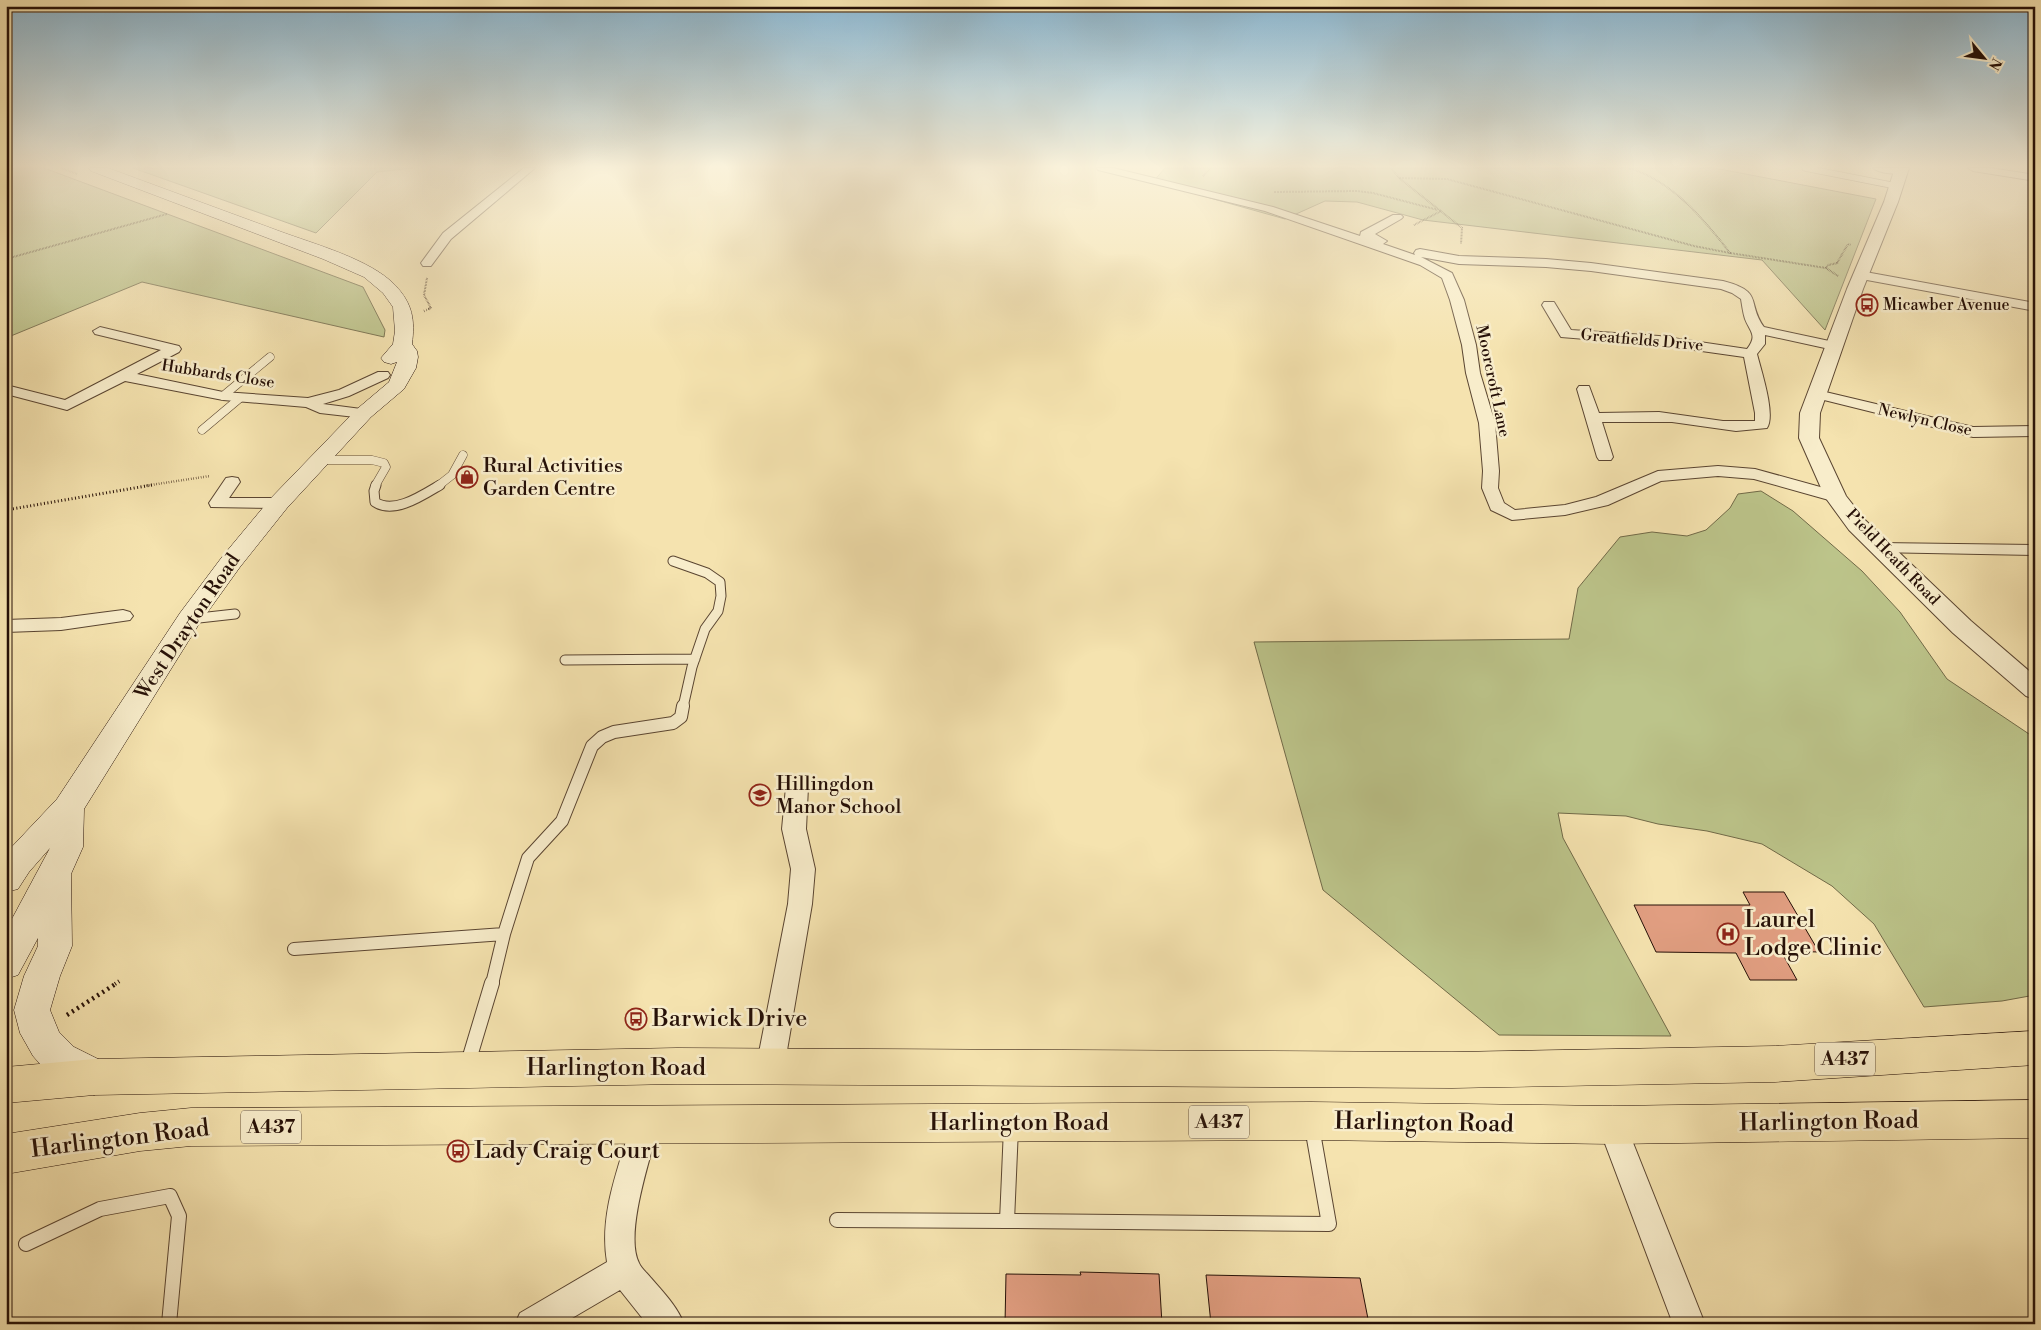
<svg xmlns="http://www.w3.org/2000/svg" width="2041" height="1330" viewBox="0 0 2041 1330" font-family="'Libre Bodoni',serif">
<rect width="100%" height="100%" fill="#f5e3af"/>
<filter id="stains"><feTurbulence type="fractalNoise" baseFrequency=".004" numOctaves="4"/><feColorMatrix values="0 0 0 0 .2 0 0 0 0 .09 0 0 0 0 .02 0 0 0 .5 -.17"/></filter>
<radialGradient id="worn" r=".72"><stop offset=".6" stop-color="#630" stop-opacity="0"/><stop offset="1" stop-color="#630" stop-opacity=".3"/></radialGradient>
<path fill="#bcc48a" stroke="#716a48" d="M6,168H44L363,287L385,330L384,337L142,282L6,338Z
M133,168H413L377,172L316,233Z
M1165,168H1714L1876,199L1825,330L1762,260L1423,220L1357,202L1325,201L1285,219L1153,182Z
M1761,491L1793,511L1862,571L1900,612L1947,679L2035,738V995L2002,1001L1924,1007L1874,924L1832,886L1762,844L1707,831L1658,824L1626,816L1558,813L1563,838L1671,1036L1499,1035L1323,890L1254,642L1569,639L1578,588L1620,537L1652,532L1687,536L1706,530L1730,508L1738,494Z"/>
<path fill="#e19e81" stroke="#261007" d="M1743,892H1784L1819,952L1781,951L1797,980H1750L1736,953L1656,952L1634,905H1750Z
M1080,1272L1159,1274L1162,1324H1005L1006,1274L1081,1275Z
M1206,1275L1360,1278L1369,1324H1211Z"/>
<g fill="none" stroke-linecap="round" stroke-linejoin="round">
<g stroke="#5a4531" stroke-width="7">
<path id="service-far4" d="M1805,168L1896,186"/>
</g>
<g stroke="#5a4531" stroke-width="9">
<path id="service-far3" d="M223,396L270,357
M202,430L240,398
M319,460H372L384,463L386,467L375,486
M438,486L452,475L463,455"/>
</g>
<g stroke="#5a4531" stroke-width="11">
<path id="service-far2" d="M376,485L374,491L375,502C394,515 423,495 440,485
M673,561L707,573L720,582L721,596L718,611L705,629L692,667L683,707
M190,619L235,614
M565,660L695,659"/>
</g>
<g stroke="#5a4531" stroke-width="14">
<path id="service-far1" d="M504,934L528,858L562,821L592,746L602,737L614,732L673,723L681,717L683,706
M294,949L504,934L492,984"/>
</g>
<g stroke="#5a4531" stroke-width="16">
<path id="service" d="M468,1063L492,983
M1011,1128L1007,1221L1329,1224L1312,1127
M837,1220L1007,1221
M26,1244L100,1209L170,1196L179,1216L169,1324"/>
</g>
<g stroke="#5a4531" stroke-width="2">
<path id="minor" d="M524,168H535L451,239L431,266H423L421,263L443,233Z
M1097,168H1113L1273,207L1360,236L1361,232L1393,215H1401L1403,217L1401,219L1375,234L1387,241L1383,244L1415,255L1414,253L1416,250L1420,249L1459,256L1546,259L1591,263L1723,281C1765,292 1746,302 1764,327L1834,342L1841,346L1834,350L1765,335V344L1757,354C1761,370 1776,415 1767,428L1736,431L1672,422H1602L1613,457L1611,460H1599L1597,457L1577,389L1579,386H1589L1599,413L1659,412L1723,421H1755V413L1744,357L1659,345L1561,337L1542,305L1544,302H1554L1571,330L1659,336L1747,349C1758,335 1750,332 1745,319C1743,313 1742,305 1741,299L1732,293L1721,289L1591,271L1546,267L1459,264L1421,257L1452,273L1464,300L1476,345L1480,373L1495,423L1499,471L1498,488L1504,503L1515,510L1565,505L1596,497L1658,471L1718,466L1755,469L1842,493L1844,497L1842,501L1836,502L1754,479L1718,476L1661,481L1608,505L1565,515L1512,520L1491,510L1482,488L1483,471L1479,423L1466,373L1462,345L1450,300L1442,278L1420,265L1265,211L1098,170Z
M1873,168H1898L1905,171C1899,176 1879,173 1873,168Z
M1968,168H1990L2035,175V181L1973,171Z
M1860,271L2035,303V311L1856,278L1854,275Z
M100,327L179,346L181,349L179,352L137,374L223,392L308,398L339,390L378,372H388L390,375L388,378L349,396L323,404L369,410L372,413L369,416L364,418L320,413L306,407L223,400L125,381L67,410L6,394V385L65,400L161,350L95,334L93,331Z
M1817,390L1973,427L2035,426V436L1973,437L1812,397L1810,394L1812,391Z
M232,477L238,478L240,482L229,498H279L285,499L287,503L285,507L279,508L211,507L209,503L226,478Z
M1880,543L2035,545V555L1874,552L1871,548L1874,544Z
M123,610L130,612L133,616L130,620L61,630L6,632V620L61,618Z
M797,779L805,781L808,787L806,829L815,869L812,904L784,1068L780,1077L770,1081L760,1077L756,1068L788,904L791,869L782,829L786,787L789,781Z
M645,1111L655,1115L659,1125C651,1156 624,1234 639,1263C641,1268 647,1273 651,1278C663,1292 677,1306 684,1324H647L620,1290L562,1324H515L520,1313L607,1262C599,1215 618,1169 631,1125L635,1115Z
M1612,1111L1622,1115L1705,1324H1673L1598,1125L1602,1115Z"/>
</g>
<g stroke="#5a4531" stroke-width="2">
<path id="tertiary" d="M1895,168H1909L1898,202L1863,289L1820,413L1819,438L1846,496L1865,520L1971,621L2035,676V699L2026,696L1953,633L1849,530L1825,497L1799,438L1800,413L1847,289L1884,202Z"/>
</g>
<g stroke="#261007" stroke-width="1">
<path id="secondary" d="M89,168H108C165,189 222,210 279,231C314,244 370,259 395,285C413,304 415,320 412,344L417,351L418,357L416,368L404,389L371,417L287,508L240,567L199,624L84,809L83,847L71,874L72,946L60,976L50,1010L59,1032L74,1047L108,1064L113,1077L108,1090L94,1095L48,1073L33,1056L20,1033L14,1010L24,976L38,946V938L18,975L6,979V930L50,848L29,872L18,889L6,892V853L57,799L180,613L222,557L271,498L357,409L389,382L397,362L391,364L384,362L381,358L393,344L395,331L393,307L383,293L364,277L323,259L91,171Z"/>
</g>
<g stroke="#261007" stroke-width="1">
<path id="primary" d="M2035,1031V1065L1775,1082L1452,1088L677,1084L94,1095L6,1103V1067L94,1059L677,1048L1452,1052L1775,1046Z
M2035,1100V1138L1612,1144L1311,1140L191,1146L140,1151L6,1174V1134L140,1113L191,1108L1311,1102L1612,1106Z"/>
</g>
<path stroke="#261007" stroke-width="2" stroke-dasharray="0.5 1" stroke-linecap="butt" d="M61,168L77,174
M1391,168L1399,178L1462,228L1461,244
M1203,176L1211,168
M1399,178L1447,179L1694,246L1730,253C1704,219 1670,179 1628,168
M1274,192L1357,191L1373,193L1438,210
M1414,225L1441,211
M1730,253L1826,268L1838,276
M6,259L167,214
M1837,263L1848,244L1851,245
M1826,268L1828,265L1838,263
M427,278L424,295L431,308L428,309"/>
<path stroke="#261007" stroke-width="2.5" stroke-dasharray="0.5 2" stroke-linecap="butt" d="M424,311L431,308
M144,486L210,476"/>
<path stroke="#261007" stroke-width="3" stroke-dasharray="1 2.5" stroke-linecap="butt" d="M6,510L152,485"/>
<path stroke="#261007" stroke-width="4" stroke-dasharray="1 3" stroke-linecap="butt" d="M115,984L121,980"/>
<path stroke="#261007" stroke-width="4.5" stroke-dasharray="2 4" stroke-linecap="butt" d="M67,1015L117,983"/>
<use href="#service-far4" stroke="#f8edcb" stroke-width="5.5"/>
<use href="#service-far3" stroke="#f8edcb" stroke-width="8"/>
<use href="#service-far2" stroke="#f8edcb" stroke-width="9"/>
<use href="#service-far1" stroke="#f8edcb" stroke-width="12"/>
<use href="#service" stroke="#f8edcb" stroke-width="14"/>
<use href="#minor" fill="#f8edcb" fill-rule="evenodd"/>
<use href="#tertiary" fill="#f8edcb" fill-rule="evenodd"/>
<use href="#secondary" fill="#f8edcb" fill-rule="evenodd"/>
<use href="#primary" fill="#f5e3af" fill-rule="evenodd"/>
</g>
<linearGradient id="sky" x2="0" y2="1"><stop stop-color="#8bb8d3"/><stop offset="0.47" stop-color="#faf2db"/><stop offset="1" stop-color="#faf2db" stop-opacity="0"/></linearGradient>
<rect width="2041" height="354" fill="url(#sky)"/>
<defs>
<g id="bus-ring" transform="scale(1.125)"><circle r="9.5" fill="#f8edcb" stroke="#8f2418" stroke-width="1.5"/><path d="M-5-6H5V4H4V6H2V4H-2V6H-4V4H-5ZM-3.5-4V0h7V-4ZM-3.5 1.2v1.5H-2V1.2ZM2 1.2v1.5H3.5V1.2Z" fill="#8f2418"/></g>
<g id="shop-ring" transform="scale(1.125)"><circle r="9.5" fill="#f8edcb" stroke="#8f2418" stroke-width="1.5"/><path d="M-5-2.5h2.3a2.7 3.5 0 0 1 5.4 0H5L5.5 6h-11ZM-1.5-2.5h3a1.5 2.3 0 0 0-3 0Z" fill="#8f2418"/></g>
<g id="school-ring" transform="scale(1.125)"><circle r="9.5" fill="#f8edcb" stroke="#8f2418" stroke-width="1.5"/><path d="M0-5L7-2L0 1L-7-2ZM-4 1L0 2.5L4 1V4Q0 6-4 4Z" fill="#8f2418"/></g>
<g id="hospital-ring" transform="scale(1.125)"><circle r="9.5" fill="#f8edcb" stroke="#8f2418" stroke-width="1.5"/><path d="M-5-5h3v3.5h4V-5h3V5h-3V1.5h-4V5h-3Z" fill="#8f2418"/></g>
</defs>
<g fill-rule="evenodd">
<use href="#bus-ring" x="1867" y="305"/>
<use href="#shop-ring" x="467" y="477"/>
<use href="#school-ring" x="760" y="795"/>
<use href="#hospital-ring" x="1728" y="934"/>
<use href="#bus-ring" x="636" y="1019"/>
<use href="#bus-ring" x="458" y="1151"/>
</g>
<g text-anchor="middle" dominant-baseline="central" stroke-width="5" stroke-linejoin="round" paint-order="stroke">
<g font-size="16" fill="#261007" stroke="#f8edcb" text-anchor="start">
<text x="1883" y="305">Micawber Avenue</text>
</g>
<g font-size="16" fill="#261007" stroke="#f8edcb">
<text transform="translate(1642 340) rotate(5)">Greatfields Drive</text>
<text transform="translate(218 374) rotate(9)">Hubbards Close</text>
<text transform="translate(1493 381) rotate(78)">Moorcroft Lane</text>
<text transform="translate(1925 420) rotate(13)">Newlyn Close</text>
<text transform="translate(1893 557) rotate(46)">Pield Heath Road</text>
</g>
<g fill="#f8edcb" stroke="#655242" stroke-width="1">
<rect x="1815" y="1042.5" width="60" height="33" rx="4"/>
<rect x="1189" y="1105.5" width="60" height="33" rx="4"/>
<rect x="241" y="1110.5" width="60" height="33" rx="4"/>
</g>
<g font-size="19" font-weight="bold" fill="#261007">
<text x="1845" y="1059">A437</text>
<text x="1219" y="1122">A437</text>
<text x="271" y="1127">A437</text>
</g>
<g font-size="20" fill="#261007" stroke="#f8edcb" text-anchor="start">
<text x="483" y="466">Rural Activities<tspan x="483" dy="23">Garden Centre</tspan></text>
<text x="776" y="784">Hillingdon<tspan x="776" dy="23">Manor School</tspan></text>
</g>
<g font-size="20" fill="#261007" stroke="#f8edcb">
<text transform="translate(188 627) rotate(-56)">West Drayton Road</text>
</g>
<g font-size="24" fill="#261007" stroke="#f8edcb" text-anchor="start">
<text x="1744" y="920">Laurel<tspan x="1744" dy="28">Lodge Clinic</tspan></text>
<text x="652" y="1019">Barwick Drive</text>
<text x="474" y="1151">Lady Craig Court</text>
</g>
<g font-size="24" fill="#261007" stroke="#f8edcb">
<text x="616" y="1068">Harlington Road</text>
<text transform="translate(1829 1122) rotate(-1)">Harlington Road</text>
<text x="1019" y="1123">Harlington Road</text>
<text transform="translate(1424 1123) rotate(1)">Harlington Road</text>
<text transform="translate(120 1139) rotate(-7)">Harlington Road</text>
</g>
</g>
<rect width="2041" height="1330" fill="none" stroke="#f5e3af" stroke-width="25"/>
<rect x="8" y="8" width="2026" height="1315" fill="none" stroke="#261007" stroke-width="2.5"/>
<rect x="12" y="12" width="2016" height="1305" fill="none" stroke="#261007"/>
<g transform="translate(1984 58) rotate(119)" stroke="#f8edcb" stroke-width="4" paint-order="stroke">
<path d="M0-4L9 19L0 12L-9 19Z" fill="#261007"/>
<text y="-8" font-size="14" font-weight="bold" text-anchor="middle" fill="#261007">N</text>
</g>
<rect width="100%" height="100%" filter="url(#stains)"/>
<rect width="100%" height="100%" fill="url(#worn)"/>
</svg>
